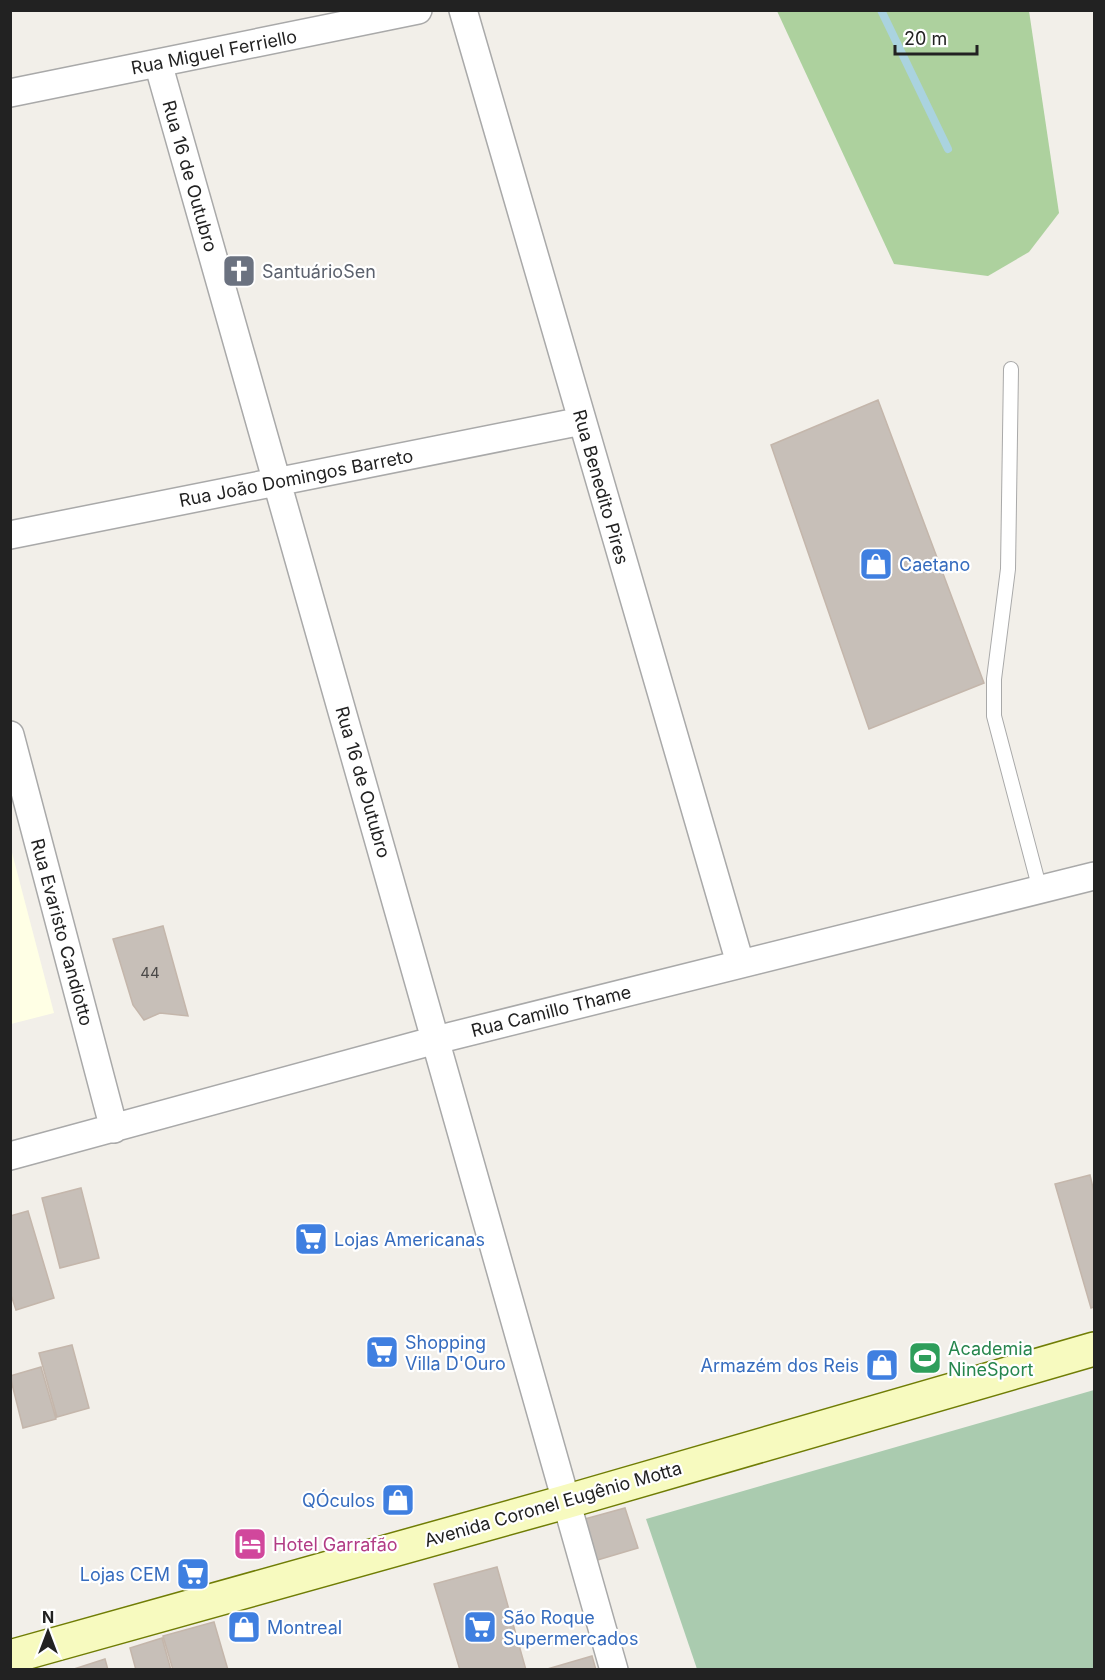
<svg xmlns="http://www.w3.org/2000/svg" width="1105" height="1680" viewBox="0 0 1105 1680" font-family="Inter,sans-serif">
<rect width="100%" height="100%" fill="#f2efe9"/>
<path fill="#ffffe5" d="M10,845L54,1013L11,1024H10Z"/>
<path fill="#add19e" d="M777,11H1029L1059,213L1029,252L988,276L894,264Z"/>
<path fill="#aacbaf" d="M1094,1390V1669H697L646,1519Z"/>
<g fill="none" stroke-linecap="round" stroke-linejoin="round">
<path stroke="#aad3df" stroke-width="8" d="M881,10L948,149"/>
</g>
<path fill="#c7bfb8" stroke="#c4b6ab" stroke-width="1.5" d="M878,400L984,683L869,729L771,445Z
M163,926L188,1016L160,1013L144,1020L133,1005L113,939Z
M1090,1175L1094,1192V1307L1091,1308L1055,1184Z
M81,1188L99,1258L60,1268L42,1198Z
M28,1211L54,1298L16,1310L10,1292V1216Z
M72,1345L89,1408L57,1417L39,1353Z
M41,1367L56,1419L23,1428L10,1376Z
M625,1508L638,1548L594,1561L581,1520Z
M497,1567L526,1670H460L434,1584Z
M214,1622L228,1670H173L163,1636Z
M162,1638L171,1670H136L130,1648Z
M592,1656L596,1670H544Z
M105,1659L108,1670H71Z"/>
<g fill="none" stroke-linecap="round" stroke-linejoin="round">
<g stroke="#a9a9a9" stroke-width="16">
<path id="lane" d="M1011,369L1008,569L994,679V716L1040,890"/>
</g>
<g stroke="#a9a9a9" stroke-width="30">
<path id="street" d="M463,10L740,963
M158,63L614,1670
M10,93L418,10
M10,535L582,421
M10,735L114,1129
M10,1156L436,1040L1094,876"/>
</g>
<g stroke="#707d05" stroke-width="36">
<path id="secondary" d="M10,1657L565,1502L1094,1349"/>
</g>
<use href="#lane" stroke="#fff" stroke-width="14"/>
<use href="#street" stroke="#fff" stroke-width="27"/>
<use href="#secondary" stroke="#f7fabf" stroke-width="33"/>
</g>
<defs>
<g id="church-square" transform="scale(1.725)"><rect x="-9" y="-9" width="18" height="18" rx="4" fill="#6b7280" stroke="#fff"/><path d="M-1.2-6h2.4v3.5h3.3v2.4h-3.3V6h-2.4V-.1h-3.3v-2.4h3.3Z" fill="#fff"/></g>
<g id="shop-square" transform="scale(1.725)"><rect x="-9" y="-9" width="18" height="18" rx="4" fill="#3f7fe0" stroke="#fff"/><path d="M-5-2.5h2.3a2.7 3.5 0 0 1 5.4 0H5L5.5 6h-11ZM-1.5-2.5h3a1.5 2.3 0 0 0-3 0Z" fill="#fff"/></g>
<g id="supermarket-square" transform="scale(1.725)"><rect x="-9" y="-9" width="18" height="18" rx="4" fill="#3f7fe0" stroke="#fff"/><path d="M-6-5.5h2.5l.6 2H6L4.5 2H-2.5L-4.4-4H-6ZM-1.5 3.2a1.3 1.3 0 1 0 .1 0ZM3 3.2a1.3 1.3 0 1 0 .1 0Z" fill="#fff"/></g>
<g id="stadium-square" transform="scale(1.725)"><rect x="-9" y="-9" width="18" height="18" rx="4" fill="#2e9e5b" stroke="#fff"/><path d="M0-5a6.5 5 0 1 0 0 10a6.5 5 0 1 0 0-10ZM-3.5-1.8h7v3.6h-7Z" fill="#fff"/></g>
<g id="hotel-square" transform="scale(1.725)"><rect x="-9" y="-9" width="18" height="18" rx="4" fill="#d1479c" stroke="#fff"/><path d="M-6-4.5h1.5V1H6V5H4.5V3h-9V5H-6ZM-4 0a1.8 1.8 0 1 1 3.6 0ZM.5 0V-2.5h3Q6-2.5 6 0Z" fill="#fff"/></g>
</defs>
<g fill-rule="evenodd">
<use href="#church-square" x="239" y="271"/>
<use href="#shop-square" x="876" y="564"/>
<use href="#supermarket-square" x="311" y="1239"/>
<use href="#supermarket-square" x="382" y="1352"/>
<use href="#stadium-square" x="925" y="1358"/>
<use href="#shop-square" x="882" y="1365"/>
<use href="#shop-square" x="398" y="1500"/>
<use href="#hotel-square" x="250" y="1544"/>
<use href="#supermarket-square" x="193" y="1574"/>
<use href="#shop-square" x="244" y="1627"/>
<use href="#supermarket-square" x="480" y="1627"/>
</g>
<g text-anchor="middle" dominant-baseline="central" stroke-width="4.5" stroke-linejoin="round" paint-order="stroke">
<g font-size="15" fill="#4b4948">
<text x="150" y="972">44</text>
</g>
<g font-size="18" fill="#222" stroke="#fff">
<text transform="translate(214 52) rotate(-11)">Rua Miguel Ferriello</text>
<text transform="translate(190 176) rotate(74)">Rua 16 de Outubro</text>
<text transform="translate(296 478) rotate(-11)">Rua João Domingos Barreto</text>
<text transform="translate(601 487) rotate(74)">Rua Benedito Pires</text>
<text transform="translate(363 782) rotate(74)">Rua 16 de Outubro</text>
<text transform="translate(62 932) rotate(75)">Rua Evaristo Candiotto</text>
<text transform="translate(551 1011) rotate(-14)">Rua Camillo Thame</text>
<text transform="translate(553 1504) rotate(-16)">Avenida Coronel Eugênio Motta</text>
</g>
<g font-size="18" fill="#5b616d" stroke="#fff" text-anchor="start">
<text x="262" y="271">SantuárioSen</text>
</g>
<g font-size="18" fill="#366cbe" stroke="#fff" text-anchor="start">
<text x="899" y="564">Caetano</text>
<text x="334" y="1239">Lojas Americanas</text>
<text x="405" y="1342">Shopping<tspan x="405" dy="21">Villa D'Ouro</tspan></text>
<text x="859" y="1365" text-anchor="end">Armazém dos Reis</text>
<text x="375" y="1500" text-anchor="end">QÓculos</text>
<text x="170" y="1574" text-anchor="end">Lojas CEM</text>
<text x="503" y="1617">São Roque<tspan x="503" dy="21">Supermercados</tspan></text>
<text x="267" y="1627">Montreal</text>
</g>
<g font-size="18" fill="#27864d" stroke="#fff" text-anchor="start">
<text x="948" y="1348">Academia<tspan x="948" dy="21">NineSport</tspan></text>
</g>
<g font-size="18" fill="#b23c85" stroke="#fff" text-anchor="start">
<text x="273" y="1544">Hotel Garrafão</text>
</g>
</g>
<rect width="1105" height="1680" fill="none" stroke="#222222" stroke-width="24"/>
<g transform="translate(48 1632)" stroke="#ffffff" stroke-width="4.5" paint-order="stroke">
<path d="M0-4.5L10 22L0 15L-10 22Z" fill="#222222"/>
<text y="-9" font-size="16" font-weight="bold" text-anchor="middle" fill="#222222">N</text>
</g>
<path d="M895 45v9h82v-9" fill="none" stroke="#222222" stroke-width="3"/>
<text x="904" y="45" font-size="18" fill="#222222" stroke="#ffffff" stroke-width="4.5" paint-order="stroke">20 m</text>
</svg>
